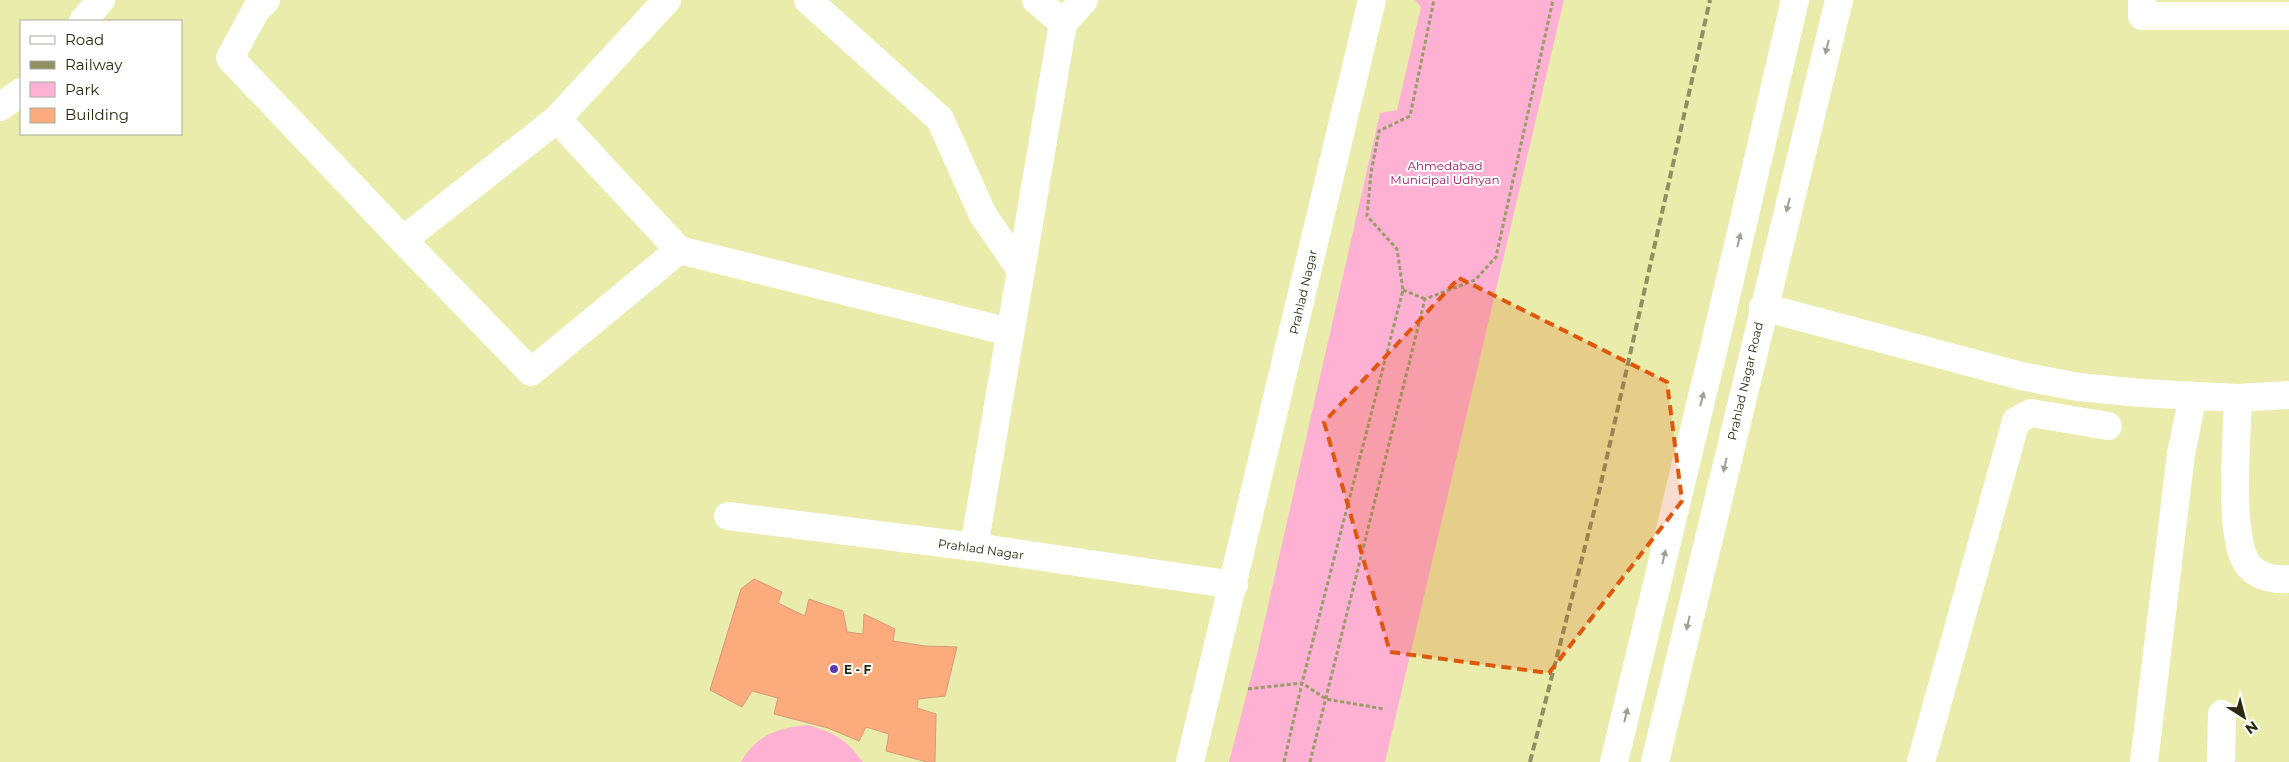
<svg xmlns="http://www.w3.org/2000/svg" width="2289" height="762" viewBox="0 0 2289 762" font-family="Montserrat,sans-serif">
<rect width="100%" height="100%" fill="#e9ecaa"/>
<path fill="#ffb1d4" d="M1415,0H1564L1385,762H1229L1257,654L1380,113L1397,110L1421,7Z
M808,725C835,733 846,739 863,762H741C756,735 778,728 808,725Z"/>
<path fill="#fcab7c" stroke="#d69a78" d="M754,579L782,592L778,603L805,616L809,599L843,611L847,632L863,634L864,614L895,629L893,641L925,646L957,647L945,696L918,699L917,708L936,714L935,762H927L886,751L889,734L866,727L859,741L828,728L774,714L778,698L752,691L742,707L710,690L741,589Z"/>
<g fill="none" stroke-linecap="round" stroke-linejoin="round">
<path stroke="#999c6a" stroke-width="3" stroke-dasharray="4 2.5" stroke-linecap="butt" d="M1403,290L1425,299
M1248,689L1302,683L1326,699L1384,709
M1284,762L1302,683L1403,290L1397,249L1367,216L1371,173L1379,131L1410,116L1434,0
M1310,762L1425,299L1475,280L1496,257L1553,0"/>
<path stroke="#fff" stroke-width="28" d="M266,0L256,10L230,58L403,240L557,119L667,0
M808,0L940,119L983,215L1021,270
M1036,0L1063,23
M2142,0V16H2289
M83,21L101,0
M0,107L21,92
M557,119L679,250L1010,332
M403,240L531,372L679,250
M1763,307L2021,376L2078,387L2141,393L2238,398L2289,395
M2238,398C2237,438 2229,523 2244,558C2252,576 2272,580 2289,579
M728,516L974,547L1234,585
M974,547L1063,23L1084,0
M1190,762L1372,0
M1614,762L1721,318L1795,0
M1655,762L1839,0
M1921,762L2016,421L2031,413L2108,426
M2144,762L2181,454L2193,396
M2221,762L2222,714"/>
<path stroke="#8e9061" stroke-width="4" stroke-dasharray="8 4" stroke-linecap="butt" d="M1530,762L1599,492L1710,0"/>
</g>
<defs><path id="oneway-solid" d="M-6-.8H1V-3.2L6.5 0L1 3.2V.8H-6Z" transform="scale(1.25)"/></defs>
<g fill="#9f9f93">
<use href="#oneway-solid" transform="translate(1827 47) rotate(104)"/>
<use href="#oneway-solid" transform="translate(1788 205) rotate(104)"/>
<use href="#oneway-solid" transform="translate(1739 240) rotate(-77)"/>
<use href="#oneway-solid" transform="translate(1702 399) rotate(-76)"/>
<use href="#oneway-solid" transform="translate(1725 465) rotate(103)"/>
<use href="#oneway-solid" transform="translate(1664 557) rotate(-76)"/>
<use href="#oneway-solid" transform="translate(1688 623) rotate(103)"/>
<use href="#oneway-solid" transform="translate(1626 715) rotate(-76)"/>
</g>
<path fill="#de570c" fill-opacity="0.2" stroke="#de570c" stroke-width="4" stroke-dasharray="10 6" stroke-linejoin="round" d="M1459,278L1667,382L1682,501L1549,673L1390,652L1324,422Z"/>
<circle fill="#5c3bb3" stroke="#fff" stroke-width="2" cx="834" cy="669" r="5"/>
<g text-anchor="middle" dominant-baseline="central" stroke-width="4" stroke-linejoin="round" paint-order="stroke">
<g font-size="12" fill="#951662" stroke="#fff">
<text x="1445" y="165">Ahmedabad<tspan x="1445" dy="14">Municipal Udhyan</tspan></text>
</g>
<g font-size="12" fill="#292a10" stroke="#fff">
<text transform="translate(1303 292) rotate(-77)">Prahlad Nagar</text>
<text transform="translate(1745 381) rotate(-77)">Prahlad Nagar Road</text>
<text transform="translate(981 549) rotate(8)">Prahlad Nagar</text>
</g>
<g font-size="12" font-weight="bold" fill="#292a10" stroke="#fff" text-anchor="start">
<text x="844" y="669">E - F</text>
</g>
</g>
<rect x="20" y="20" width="162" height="115" fill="#ffffff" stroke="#a9aa9f"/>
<rect x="30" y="36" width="25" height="8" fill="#ffffff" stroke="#a9aa9f"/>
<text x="65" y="45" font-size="15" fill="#292a10">Road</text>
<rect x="30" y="61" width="25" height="8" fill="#8e9061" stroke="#a9aa9f"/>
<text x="65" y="70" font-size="15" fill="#292a10">Railway</text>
<rect x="30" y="82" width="25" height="15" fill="#ffb1d4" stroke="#a9aa9f"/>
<text x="65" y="95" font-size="15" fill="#292a10">Park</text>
<rect x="30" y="108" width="25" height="15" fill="#fcab7c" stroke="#a9aa9f"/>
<text x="65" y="120" font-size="15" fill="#292a10">Building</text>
<g transform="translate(2244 717) rotate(144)" stroke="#ffffff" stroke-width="4" paint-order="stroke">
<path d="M0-4L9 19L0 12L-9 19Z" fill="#292a10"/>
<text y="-8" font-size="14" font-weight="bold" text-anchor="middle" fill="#292a10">N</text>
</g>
</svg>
